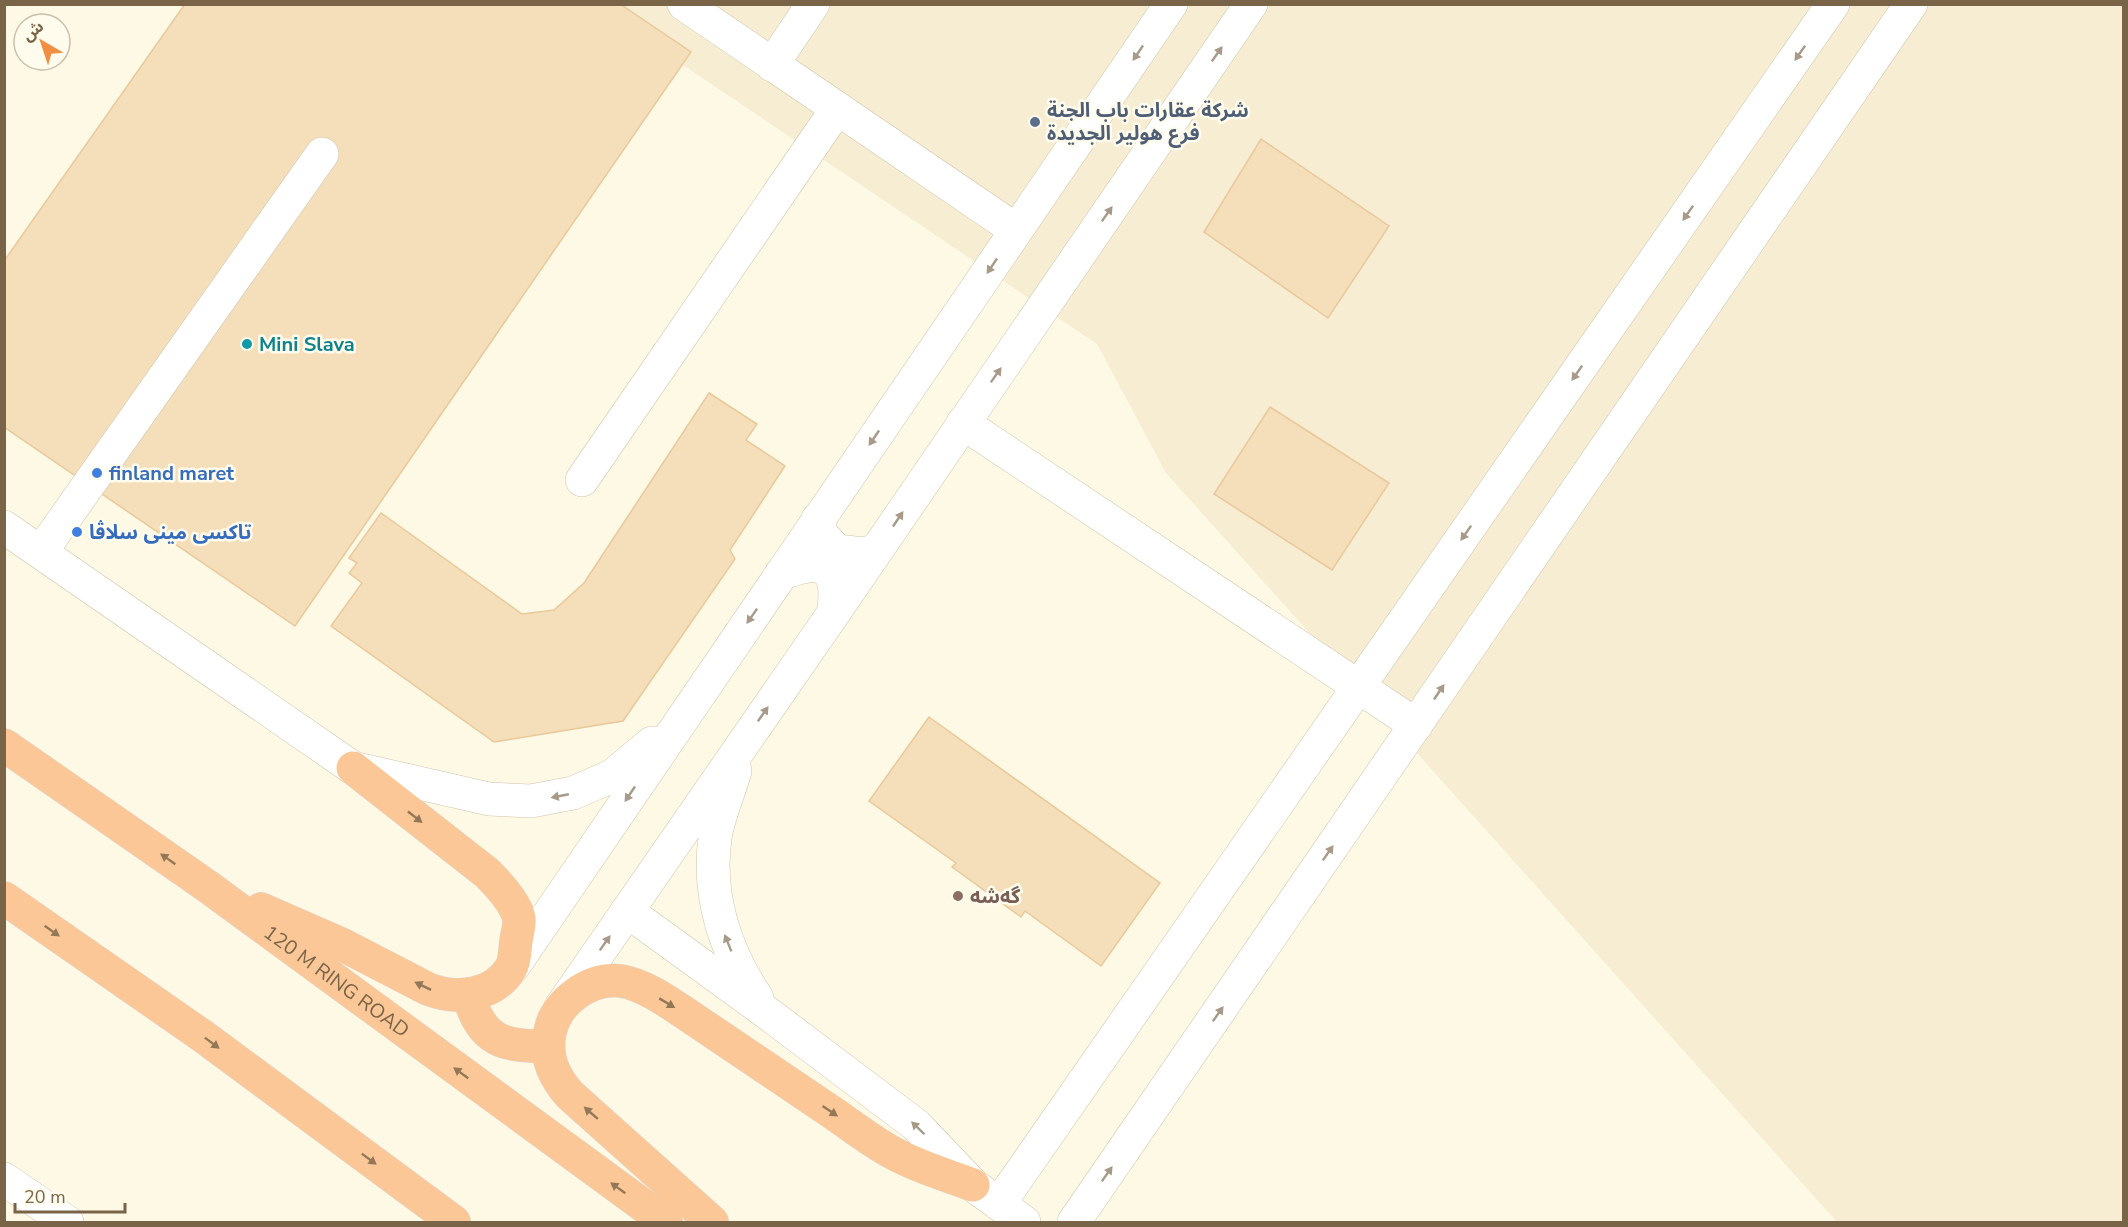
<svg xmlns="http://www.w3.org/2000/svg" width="2128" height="1227" viewBox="0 0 2128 1227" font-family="'Nunito Sans','Noto Sans Arabic',sans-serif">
<rect width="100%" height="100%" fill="#fef9e5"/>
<path fill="#f6edd3" d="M594,5H2123V1222H1837L1166,473L1097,344Z"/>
<path fill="#f5deba" stroke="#e9c99a" stroke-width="1.5" d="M185,4H620L691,52L295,626L4,427V261Z
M1261,139L1389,226L1328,318L1204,232Z
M709,393L757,424L746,440L785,466L730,550L735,559L623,721L494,742L331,626L362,583L349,573L357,563L349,558L381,513L522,614L554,610L584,583Z
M1270,407L1389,483L1332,570L1214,494Z
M929,717L1160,883L1101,966L1025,911L1021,917L952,867L956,863L869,801Z"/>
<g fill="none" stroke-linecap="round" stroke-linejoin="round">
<g stroke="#d0c3aa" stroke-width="34">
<path id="minor" d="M684,4L1016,230
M772,65L813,4
M963,423L1416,725
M582,480L837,109
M818,519L821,534L837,551L863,554L877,550
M4,527L353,768L489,799L531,801L573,793L612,776L652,743
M41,552L322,154
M781,574C824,556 841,567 833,614
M735,771C729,793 718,816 715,838C707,895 725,951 757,998
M627,911L766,1012L916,1125L973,1185L1024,1222
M513,967L1171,4
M561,1007L833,614L1251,4
M4,1179L67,1222
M999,1204L1833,4
M1074,1222L1911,4"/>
</g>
<g stroke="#dfdad3" stroke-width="34">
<g id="highway">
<path id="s1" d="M4,745L207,886L666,1222"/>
<path d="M4,898L204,1037L454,1222"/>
<path d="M261,909L341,944L428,989C456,1000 493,997 511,968C515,961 515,949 516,941C517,934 520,925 519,918C515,902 498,884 487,873L353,768"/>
<path d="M468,995C483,1043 502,1045 548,1047"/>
<path d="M712,1222L570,1095C554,1077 544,1056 550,1032C556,1002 589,977 621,981C648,985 681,1011 704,1026C747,1055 790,1084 833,1113C852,1126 872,1142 893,1153C918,1167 947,1175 973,1185"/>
</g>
</g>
<use href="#minor" stroke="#fff" stroke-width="33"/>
<use href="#highway" stroke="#fcc797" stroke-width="33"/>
</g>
<defs><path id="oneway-solid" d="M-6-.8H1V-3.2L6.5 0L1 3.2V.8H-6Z" transform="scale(1.5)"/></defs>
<g fill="#a89a88">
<use href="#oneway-solid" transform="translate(1138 53) rotate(124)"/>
<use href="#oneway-solid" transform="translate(1800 53) rotate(125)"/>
<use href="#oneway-solid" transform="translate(1217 54) rotate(-55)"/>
<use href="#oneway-solid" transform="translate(1688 213) rotate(125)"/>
<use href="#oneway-solid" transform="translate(1107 214) rotate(-55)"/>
<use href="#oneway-solid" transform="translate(992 266) rotate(124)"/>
<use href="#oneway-solid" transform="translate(1577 373) rotate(125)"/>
<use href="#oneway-solid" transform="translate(996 375) rotate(-55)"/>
<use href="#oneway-solid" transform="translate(874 438) rotate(124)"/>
<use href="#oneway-solid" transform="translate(898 519) rotate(-56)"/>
<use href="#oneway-solid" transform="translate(1466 533) rotate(125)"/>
<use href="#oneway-solid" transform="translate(752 616) rotate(125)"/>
<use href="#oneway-solid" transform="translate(1439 692) rotate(-56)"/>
<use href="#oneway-solid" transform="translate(763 714) rotate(-55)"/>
<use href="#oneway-solid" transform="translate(630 794) rotate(124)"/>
<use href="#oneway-solid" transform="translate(560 796) rotate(169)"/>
<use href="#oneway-solid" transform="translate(1328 853) rotate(-55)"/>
<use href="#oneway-solid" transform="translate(605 943) rotate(-55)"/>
<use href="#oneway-solid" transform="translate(728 943) rotate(-112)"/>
<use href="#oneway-solid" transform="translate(1218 1014) rotate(-55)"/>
<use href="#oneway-solid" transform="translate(918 1128) rotate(-136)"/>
<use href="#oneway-solid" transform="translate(1107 1174) rotate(-55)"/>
</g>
<g fill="#937858">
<use href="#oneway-solid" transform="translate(415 817) rotate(38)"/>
<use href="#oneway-solid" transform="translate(168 859) rotate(-145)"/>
<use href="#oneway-solid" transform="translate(52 931) rotate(35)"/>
<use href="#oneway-solid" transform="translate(423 986) rotate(-154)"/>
<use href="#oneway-solid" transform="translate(667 1003) rotate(31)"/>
<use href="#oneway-solid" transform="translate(212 1043) rotate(37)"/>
<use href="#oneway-solid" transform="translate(461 1073) rotate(-144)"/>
<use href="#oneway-solid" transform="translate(830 1111) rotate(34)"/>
<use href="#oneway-solid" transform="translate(591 1113) rotate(-139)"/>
<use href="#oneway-solid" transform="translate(369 1159) rotate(37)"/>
<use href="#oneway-solid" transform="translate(618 1188) rotate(-144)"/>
</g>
<circle fill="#5c6f8a" stroke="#fffced" stroke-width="2" cx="1035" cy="122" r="6"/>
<circle fill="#0f9aa8" stroke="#fffced" stroke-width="2" cx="247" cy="344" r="6"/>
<g fill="#3f7fe0" stroke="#fffced" stroke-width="2">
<circle cx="97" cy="473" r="6"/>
<circle cx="77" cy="532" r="6"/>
</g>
<circle fill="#8d6e63" stroke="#fffced" stroke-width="2" cx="958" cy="896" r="6"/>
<g text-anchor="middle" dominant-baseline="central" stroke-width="5" stroke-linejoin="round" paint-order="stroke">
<g font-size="20" font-weight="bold" fill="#4e5e75" stroke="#fffced" text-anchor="start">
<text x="1047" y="110">شرکة عقارات باب الجنة<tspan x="1047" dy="23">فرع هولیر الجدیدة</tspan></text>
</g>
<g font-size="20" font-weight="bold" fill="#0d838f" stroke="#fffced" text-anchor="start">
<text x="259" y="344">Mini Slava</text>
</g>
<g font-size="20" font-weight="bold" fill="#366cbe" stroke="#fffced" text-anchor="start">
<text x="109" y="473">finland maret</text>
<text x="89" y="532">تاکسی مینی سلاڤا</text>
</g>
<g font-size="20" font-weight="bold" fill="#785e54" stroke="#fffced" text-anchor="start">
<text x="970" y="896">گەشە</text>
</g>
<g font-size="20" fill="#796448" stroke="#fffced">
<text stroke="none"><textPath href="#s1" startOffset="408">120 M RING ROAD</textPath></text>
</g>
</g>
<rect width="2128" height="1227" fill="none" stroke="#796448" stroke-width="12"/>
<g transform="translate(42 42) rotate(321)"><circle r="28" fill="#fffced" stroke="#c9bfab" stroke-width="1.5"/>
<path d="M0-4.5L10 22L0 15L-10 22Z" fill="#f08e42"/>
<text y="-9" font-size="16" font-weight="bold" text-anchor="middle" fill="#796448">ش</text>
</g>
<path d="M15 1203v9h110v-9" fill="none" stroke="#796448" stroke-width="3"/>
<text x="24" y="1203" font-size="18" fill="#796448" stroke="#fffced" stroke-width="4.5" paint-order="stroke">20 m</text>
</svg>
